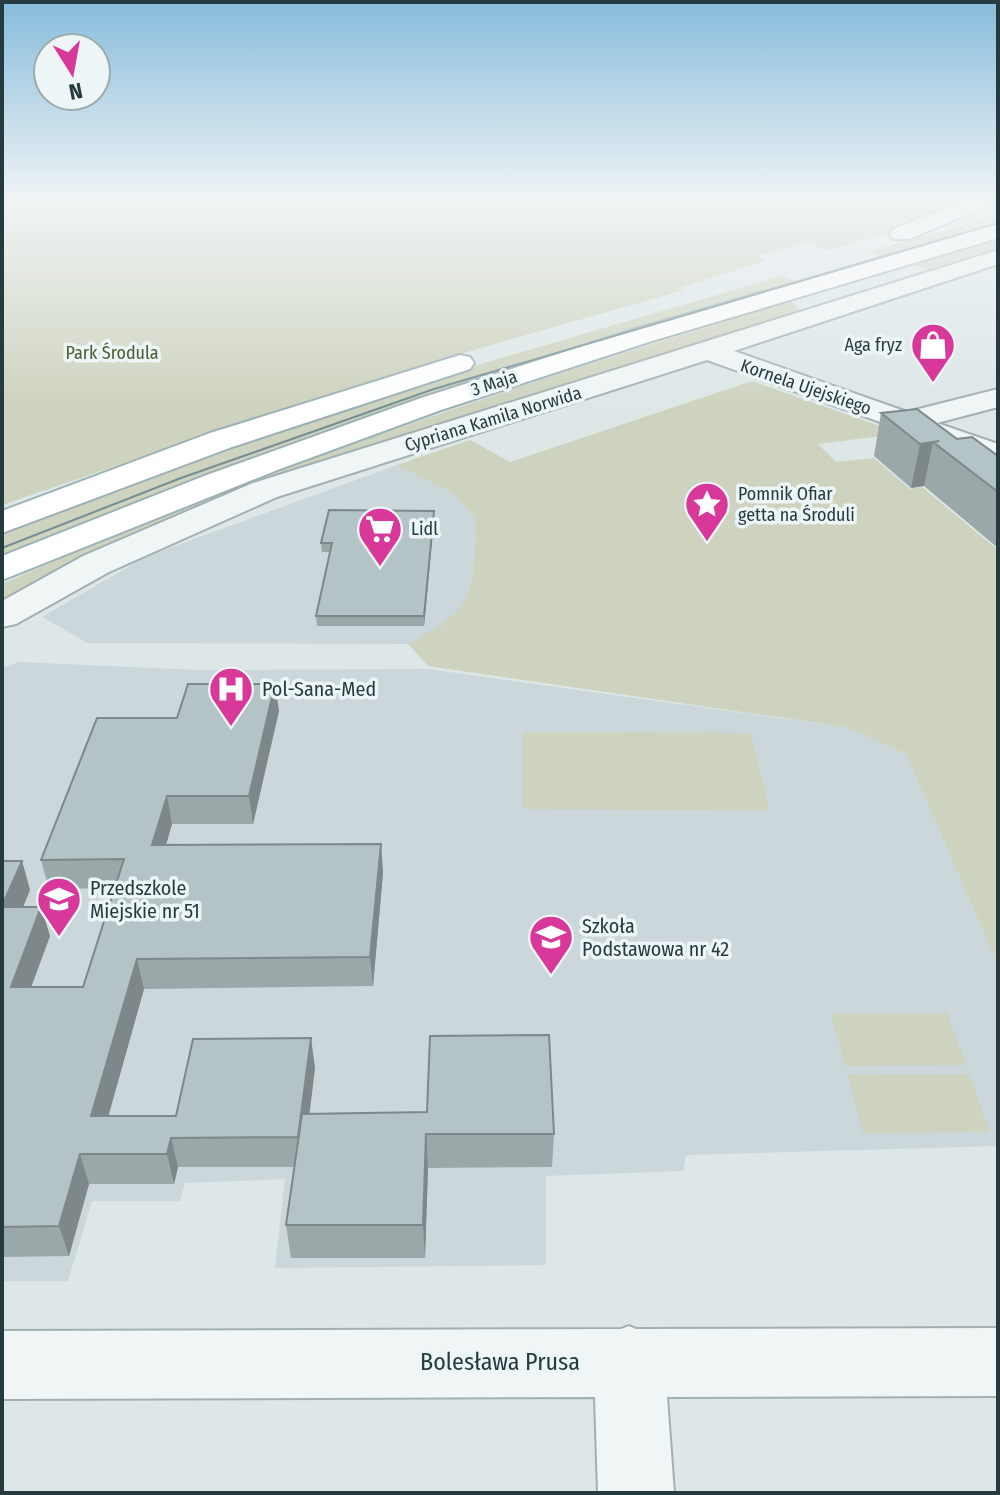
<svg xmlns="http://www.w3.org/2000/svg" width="1000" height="1495" viewBox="0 0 1000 1495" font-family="'Fira Sans Condensed',sans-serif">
<rect width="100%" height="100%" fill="#dde7e8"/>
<path fill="#cbd7da" d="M397,465L455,494L476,520L471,590L462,608L438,629L408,644L88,643L42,617L145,557Z
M18,662L200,670L428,669L845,727L906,754L998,965V1146L686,1155L683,1171L546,1176V1265L275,1268L285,1179L185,1183L180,1201H92L68,1281H2V668Z"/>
<path fill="#cdd3be" d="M2,199H998V207L926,227L881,234L827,251L807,242L757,256L765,261L679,288L684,290L446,358L215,432L2,505Z
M998,215V227L891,259L867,252Z
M998,240V252H984L928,269L915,265Z
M782,276L803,284L2,560V530L364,398Z
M791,301L805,314L278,479L2,605V584C257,470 523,383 791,301Z
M752,381L925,442L881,436L818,444L836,462L874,458L910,489L922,487L998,550V965L906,754L845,727L428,666L408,644C479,608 471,594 476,520L455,494L397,465L470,440L510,462Z
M522,732L751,733L770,811L523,809Z
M831,1013H947L966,1065L845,1066Z
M969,1074L990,1132L863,1133L848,1075Z"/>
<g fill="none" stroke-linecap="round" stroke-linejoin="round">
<g stroke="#a2b0b2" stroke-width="4">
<path id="minor" d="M998,250V264L734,351L907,412L998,389V407L937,423L998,444V464L707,360L277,497L109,572L16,624L2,627V601L83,556L253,483Z
M629,1326L636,1329L998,1328V1396L667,1397L674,1493H598L595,1397L2,1399V1331L621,1329Z"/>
</g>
<g stroke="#9cb1b5" stroke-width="4">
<path id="major" d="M970,199H998L995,203L909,239H893L890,234L893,229Z
M998,224V238L652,341L441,410L280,469L2,580V556L204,476L421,398L633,330Z
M460,355L470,357L474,363L470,369L232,447L2,533V511L210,433Z"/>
</g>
<use href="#minor" fill="#f0f5f6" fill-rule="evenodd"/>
<use href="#major" fill="#fff" fill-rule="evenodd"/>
<path stroke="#768e93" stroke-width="2" d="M2,548L181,478L434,389L998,223"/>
</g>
<path fill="#9ba8a9" d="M881,413L957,439L998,456V548L924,486L911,488L874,456Z
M434,520L424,626H317L316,616L330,552H322L321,543Z
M275,684L279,711L253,824H172L166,845L381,844L383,873L373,986L144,989L108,1116H176L315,1068L309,1114L554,1134L552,1167L428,1168L425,1258H291L286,1225L294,1167H178L174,1184H89L69,1256L2,1257V861H22L30,890L23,907H41L50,936L31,987H83L114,888L49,889L41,860L177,718Z"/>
<path fill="#7e888a" d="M939,441L933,442L924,486L911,488L920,444Z
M434,511V520L424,626V616Z
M275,684L279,711L253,824L249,796Z
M167,796L172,824L158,873L152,845Z
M381,844L383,873L373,986L370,957Z
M22,861L30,890L11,936L2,906Z
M41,907L50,936L20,1017L11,987Z
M137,959L144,989L100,1146L91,1116Z
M311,1038L315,1068L303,1167L298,1137Z
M426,1134L428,1168L425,1258L423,1225Z
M171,1138L178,1167L174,1184L167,1154Z
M80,1154L89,1184L69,1256L59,1226Z"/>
<path fill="#b4c3c5" stroke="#7e888a" stroke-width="2" d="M917,409L957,439L972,437L998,456V492L933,442L939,441L920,444L881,413Z
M329,510L434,511L424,616H316L332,543H321Z
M188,684H275L249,796H167L152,845L381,844L370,957L137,959L91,1116H176L193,1039L311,1038L298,1137L171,1138L167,1154H80L59,1226L2,1227V907H41L11,987H83L124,859L41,860L97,718H177Z
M2,861H22L2,906Z
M549,1035L554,1134H426L423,1225H286L302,1114L427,1112L430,1036Z"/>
<linearGradient id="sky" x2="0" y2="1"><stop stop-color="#87bcdc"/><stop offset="0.49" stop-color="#f0f4f5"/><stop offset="1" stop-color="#f0f4f5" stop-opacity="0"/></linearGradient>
<rect width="1000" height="408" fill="url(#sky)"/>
<defs>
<g id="shop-pin" transform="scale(2.3)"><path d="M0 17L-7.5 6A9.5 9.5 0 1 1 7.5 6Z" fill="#d73899" stroke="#edf5f6"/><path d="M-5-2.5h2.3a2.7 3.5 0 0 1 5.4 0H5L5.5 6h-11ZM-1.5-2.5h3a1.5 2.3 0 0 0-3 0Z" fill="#fff"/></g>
<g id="sight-pin" transform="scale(2.3)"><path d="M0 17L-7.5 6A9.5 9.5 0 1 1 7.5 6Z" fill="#d73899" stroke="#edf5f6"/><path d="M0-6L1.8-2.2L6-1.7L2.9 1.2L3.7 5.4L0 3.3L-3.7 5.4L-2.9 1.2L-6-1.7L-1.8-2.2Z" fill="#fff"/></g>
<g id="supermarket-pin" transform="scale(2.3)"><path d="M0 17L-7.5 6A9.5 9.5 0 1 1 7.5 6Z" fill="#d73899" stroke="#edf5f6"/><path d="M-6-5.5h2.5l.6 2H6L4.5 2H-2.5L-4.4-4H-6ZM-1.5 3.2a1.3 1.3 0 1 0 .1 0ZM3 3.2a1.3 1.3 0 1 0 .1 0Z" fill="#fff"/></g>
<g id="hospital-pin" transform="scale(2.3)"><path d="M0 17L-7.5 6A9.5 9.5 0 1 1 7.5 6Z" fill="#d73899" stroke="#edf5f6"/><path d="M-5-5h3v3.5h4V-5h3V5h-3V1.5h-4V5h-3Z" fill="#fff"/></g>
<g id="school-pin" transform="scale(2.3)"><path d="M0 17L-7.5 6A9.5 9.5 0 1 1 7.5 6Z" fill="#d73899" stroke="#edf5f6"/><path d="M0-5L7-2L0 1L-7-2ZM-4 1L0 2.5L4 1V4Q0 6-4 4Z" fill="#fff"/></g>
</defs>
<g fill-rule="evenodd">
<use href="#shop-pin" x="933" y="345"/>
<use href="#sight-pin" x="707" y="504"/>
<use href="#supermarket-pin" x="380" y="529"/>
<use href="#hospital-pin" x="231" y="689"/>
<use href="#school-pin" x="59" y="899"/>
<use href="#school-pin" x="551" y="937"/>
</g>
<g text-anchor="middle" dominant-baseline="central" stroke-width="7" stroke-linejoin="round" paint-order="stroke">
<g font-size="18" fill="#263b40" stroke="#edf5f6" text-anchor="start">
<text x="902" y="345" text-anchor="end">Aga fryz</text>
<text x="738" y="494">Pomnik Ofiar<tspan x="738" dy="21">getta na Środuli</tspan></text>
<text x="411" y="529">Lidl</text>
</g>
<g font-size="18" fill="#4e5d32" stroke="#edf5f6">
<text x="112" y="353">Park Środula</text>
</g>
<g font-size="18" fill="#263b40" stroke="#edf5f6">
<text transform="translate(494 383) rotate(-18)">3 Maja</text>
<text transform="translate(806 387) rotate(19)">Kornela Ujejskiego</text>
<text transform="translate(493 419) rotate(-17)">Cypriana Kamila Norwida</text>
</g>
<g font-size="20" fill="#263b40" stroke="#edf5f6" text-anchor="start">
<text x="262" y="689">Pol-Sana-Med</text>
<text x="90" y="888">Przedszkole<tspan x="90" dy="23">Miejskie nr 51</tspan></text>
<text x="582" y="926">Szkoła<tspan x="582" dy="23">Podstawowa nr 42</tspan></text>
</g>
<g font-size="24" fill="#263b40" stroke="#edf5f6">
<text x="500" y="1362">Bolesława Prusa</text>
</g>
</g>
<rect width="1000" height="1495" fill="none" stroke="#263b40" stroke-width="8"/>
<g transform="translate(72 72) rotate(169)"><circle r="38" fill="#edf5f6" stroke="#9dabad" stroke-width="2"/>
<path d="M0-6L14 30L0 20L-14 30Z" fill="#d73899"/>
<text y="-12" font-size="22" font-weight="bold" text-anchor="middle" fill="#263b40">N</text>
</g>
</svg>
